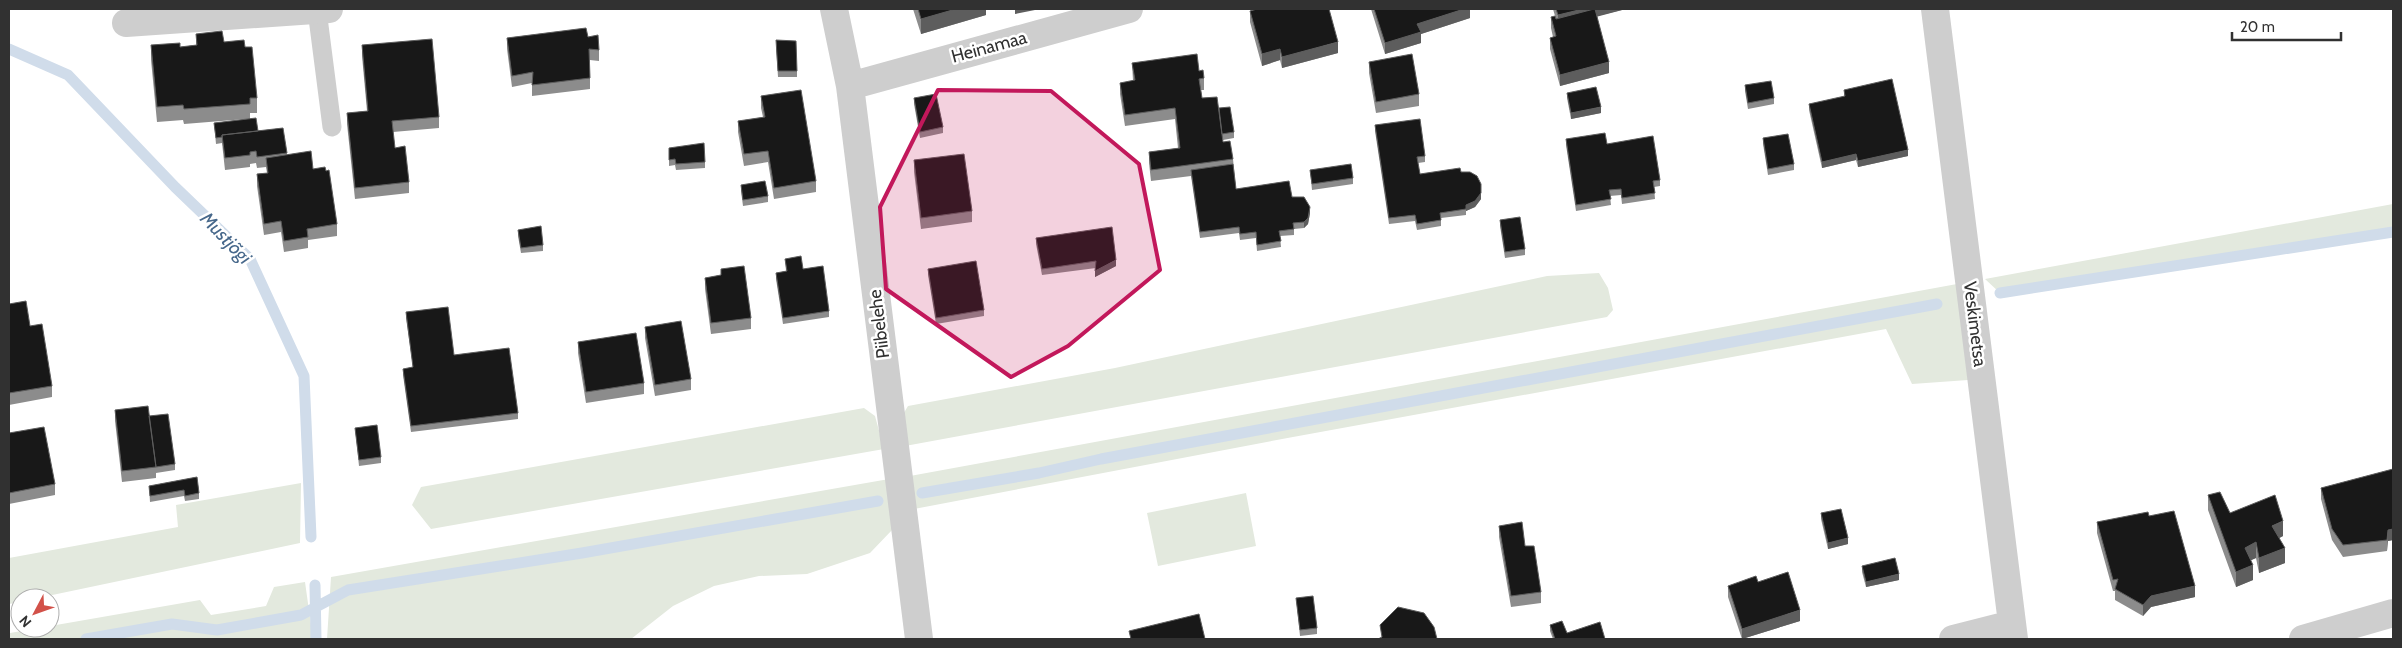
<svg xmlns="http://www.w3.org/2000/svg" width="2402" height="648" viewBox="0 0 2402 648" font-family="Cabin,sans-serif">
<rect width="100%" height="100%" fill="#fff"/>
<path fill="#e3e9de" d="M2393,204V232L2345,241L2000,293L1985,279Z
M1599,273L1608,288L1613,310L1607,317L905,446L902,416L908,406L1115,368L1547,276Z
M1957,284L1968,380L1912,384L1886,329L1293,437L914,509L910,476Z
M864,408L875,416L884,449L431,529L412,505L421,487Z
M889,479L893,529L870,553L807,574L759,576L714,586L673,606L631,639H327L331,577Z
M301,483L300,543L38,598H20V602L9,604V558L178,527L176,505Z
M1246,493L1256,546L1158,566L1147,513Z
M305,582L313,639H9L10,633L200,600L211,615L266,606L274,587Z"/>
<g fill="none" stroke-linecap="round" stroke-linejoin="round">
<path stroke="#d0dcea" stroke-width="11" d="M9,49L68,75L175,187L250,259L304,376L311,537
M2000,293L2393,232
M922,493L1039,473L1101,459L1937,304
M315,585L316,639
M86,639L172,624L217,630L301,615L348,590L582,553L878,501"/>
<path stroke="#cecece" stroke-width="19" d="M317,10L332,127"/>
<path stroke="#cecece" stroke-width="28" d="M834,9L850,86L919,639
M1935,9L2014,639
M126,23L329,9
M850,86L1129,9
M1953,639L2012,624
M2303,639L2393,613"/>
</g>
<path fill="#8c8c8c" d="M913,9H986V15L921,34Z
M1371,9H1470V18L1421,34V43L1385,54Z
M1553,9H1626L1597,16L1609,73L1560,86L1550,49V38L1553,37L1551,28V17L1555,16Z
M1250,11L1338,53L1282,68L1280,60L1262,66L1250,22Z
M196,34L224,42L245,47L257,98V113H250V119L258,131L283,128L287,155L313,169L337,224V236L308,240V248L284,252L281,232L264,235L257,186V174L267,173L266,167L257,168L256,163L250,164V167L225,170L222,143L216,144L214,123L246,119L184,124L183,120L157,122L151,60V45L180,47L196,45Z
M588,37L599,50V61L590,60V89L532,96V83L512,87L507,49V38Z
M362,45L439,117V128L393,132L395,148L409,182V193L355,199L347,124V113L367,111L362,56Z
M776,46L797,71V77H778Z
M1369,62L1419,94V106L1376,113L1369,73Z
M1132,63L1199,71L1204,78V90H1201L1202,98L1219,108L1234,132V138L1223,140V142L1233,159L1236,189L1292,197L1310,213L1308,224L1304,228L1294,229V235L1280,236L1281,247L1257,251L1256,238L1240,240L1239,233L1200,238L1191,176L1151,181L1149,163V152L1178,148L1175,119L1125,126L1120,94V83L1133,81Z
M1745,85L1774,98V104L1748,109L1745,91Z
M1844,90L1908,156L1858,167L1856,160L1822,168L1809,110V104L1844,97Z
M1567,93L1601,113L1571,119L1567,98Z
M761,96L816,181V192L774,199L768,162L744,166L738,132V121L763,117L761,108Z
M914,98L943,127V133L920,138L914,104Z
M1375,125L1425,156V162L1418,163L1420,174L1461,172L1481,199L1475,207L1466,211V215L1441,218V226L1417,230L1415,221L1389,224L1375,131Z
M1763,138L1794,164V170L1768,175L1763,144Z
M1566,139L1607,144L1660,180V186L1654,187L1655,199L1622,204L1621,195L1610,196L1611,205L1576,211L1566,145Z
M669,148L705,162V168L676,170L675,165L669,166Z
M914,160L972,211V222L921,229L914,172Z
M1310,170L1353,178V184L1312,190Z
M741,185L768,196V202L743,206L741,191Z
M1500,220L1525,249V255L1505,258L1500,226Z
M518,230L543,245V251L521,253L518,236Z
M1036,238L1116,266L1095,277L1096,268L1042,275L1036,244Z
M785,259L803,269L829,311V317L783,324L776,279V273L786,271Z
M721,269L751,318V329L711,334L705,289V278L721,275Z
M928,269L984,310V316L936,324L928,275Z
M9,304L30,326L52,386V397L9,405Z
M406,312L518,413V419L411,432L403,375V369L413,367L406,318Z
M645,327L691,379V390L655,396L645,338Z
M578,342L644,383V394L586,403L578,353Z
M115,410L149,416L175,464V470L156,473V478L122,482L115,421Z
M355,428L381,457V463L359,466Z
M9,433L55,484V495L9,504Z
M2393,469V540L2388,541L2387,551L2343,557L2332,540L2321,499V488Z
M197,477L199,493V499L185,501L184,496L150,502L149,486Z
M2208,495L2230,513L2283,536L2279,538L2285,563L2259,573L2256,558L2251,560L2253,580L2236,587L2208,510Z
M1821,513L1848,544L1828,549L1821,519Z
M2149,516L2195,597L2151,607L2143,616L2115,600V591H2113L2097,533V522Z
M1499,526L1541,592V603L1511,607L1499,537Z
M1862,566L1899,580L1866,587L1862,572Z
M1728,586L1800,621L1742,639L1728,597Z
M1296,598L1317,628V634L1300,636Z
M1550,625L1567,633L1605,639H1553L1550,631Z"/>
<path fill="#5d5d5d" d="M956,9H986V15L921,34V19Z
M1015,9H1040L1015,14Z
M1464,9H1470V18L1421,34V43L1385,54V43L1417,24Z
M1583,9H1626L1558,27V15Z
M1338,42V53L1282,68V57Z
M1280,49V60L1262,66V54Z
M1609,62V73L1560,86V75Z
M1601,107V113L1571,119V113Z
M1908,150V156L1858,167V161Z
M1856,154V160L1822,168V162Z
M1481,184V199L1475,207L1466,211V205Z
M1310,207V213L1308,224L1304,228V222Z
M1116,260V266L1095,277V271Z
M2283,521V536L2272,542V526Z
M2393,529V540L2388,541L2387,551L2388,530Z
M1848,538V544L1828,549V543Z
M2256,542V558L2245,563V548Z
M2285,548V563L2259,573V558Z
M2253,565V580L2236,587V572Z
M1899,574V580L1866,587V582Z
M2195,586V597L2151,607L2143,616V605L2151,596Z
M1800,610V621L1742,639V629Z"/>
<path fill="#181818" stroke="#5d5d5d" d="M918,9H956L921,19Z
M1257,9H1329L1338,42L1282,57L1280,49L1262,54L1250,11Z
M1374,9H1464L1417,24L1421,32L1385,43Z
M1556,9H1583L1558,15Z
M1594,9H1595L1609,62L1560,75L1550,38L1556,36L1551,17L1555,16L1556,19Z
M586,28L588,37L598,35L599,50L589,49L590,78L532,85L533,72L512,76L507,38Z
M222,31L224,42L244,40L245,47H252L257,98H250V104L184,109L183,105L157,107L151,45L180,43V47L197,45L196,34Z
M432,39L439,117L392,121L395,148L405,146L409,182L355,188L347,113L368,111L362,45Z
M776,40L796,41L797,71H778Z
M1197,54L1199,71L1203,70L1204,78L1199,79L1202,98L1217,97L1223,142L1230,141L1233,159L1151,170L1149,152L1180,148L1175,108L1125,115L1120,83L1135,80L1132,63Z
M1412,54L1419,94L1376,102L1369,62Z
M1892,79L1908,150L1858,161L1856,154L1822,162L1809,104L1845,96L1844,90Z
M1771,81L1774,98L1748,103L1745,85Z
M1596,87L1601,107L1571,113L1567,93Z
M801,90L816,181L774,188L768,151L744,154L738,121L765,117L761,96Z
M936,94L943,127L920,132L914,98Z
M1230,107L1234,132L1222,134L1219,108Z
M256,118L258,131L222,135V137L216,138L214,123Z
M1420,119L1425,156L1417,157L1420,174L1460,168L1461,172H1470L1477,176L1481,184V193L1475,201L1466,205V209L1440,213L1441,220L1417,224L1415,215L1389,218L1375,125Z
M283,128L287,153L257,157L256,151L250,152V155L225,158L222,135Z
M1605,133L1607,144L1653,136L1660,180L1653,181L1655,193L1622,198L1621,189L1609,190L1611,199L1576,205L1566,139Z
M1788,134L1794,164L1768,169L1763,138Z
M704,143L705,162L676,164L675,159L669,160V148Z
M311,151L313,169L325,167L326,171L329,170L337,224L307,229L308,237L284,241L281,221L264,224L257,174L268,173L266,158Z
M964,154L972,211L921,218L914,160Z
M1233,164L1236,189L1289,181L1292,197H1304L1310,207L1308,218L1304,222L1293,223L1294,229L1279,231L1281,241L1257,245L1256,232L1240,234L1239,227L1200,232L1191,170Z
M1351,164L1353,178L1312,184L1310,170Z
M765,181L768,196L743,200L741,185Z
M1520,217L1525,249L1505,252L1500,220Z
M541,226L543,245L521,248L518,230Z
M1112,227L1116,260L1095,271L1096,261L1042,269L1036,238Z
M801,256L803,269L823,266L829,311L783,318L776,273L787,271L785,259Z
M976,261L984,310L936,318L928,269Z
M744,266L751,318L711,323L705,278L721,275V269Z
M26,301L30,326L42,324L52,386L9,393V304Z
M448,307L454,355L509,348L518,413L411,426L403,369L413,367L406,312Z
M681,321L691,379L655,385L645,327Z
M636,333L644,383L586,392L578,342Z
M148,406L156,467L122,471L115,410Z
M168,414L175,464L156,467L149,416Z
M377,425L381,457L359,460L355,428Z
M44,427L55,484L9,493V433Z
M2393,469V529L2388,530L2387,540L2343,545L2332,529L2321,488Z
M197,477L199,493L185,496L184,490L150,496L149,486Z
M2220,492L2230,513L2275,495L2283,521L2272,526L2285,548L2259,558L2256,542L2245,548L2253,565L2236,572L2208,495Z
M1841,509L1848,538L1828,543L1821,513Z
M2174,511L2195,586L2151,596L2143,605L2115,589L2118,579L2113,580L2097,522L2148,512L2149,516Z
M1522,522L1525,546H1534L1541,592L1511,596L1499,526Z
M1895,558L1899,574L1866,582L1862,566Z
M1788,572L1800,610L1742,629L1728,586L1756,576L1758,582Z
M1313,596L1317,628L1300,630L1296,598Z
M1398,607L1424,613L1434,627L1437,639H1378L1382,637L1380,625Z
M1199,614L1205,639H1131L1129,631Z
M1562,621L1567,633L1600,622L1605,639H1555L1550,625Z"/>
<path fill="#c2185b" fill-opacity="0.2" stroke="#c2185b" stroke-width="4" stroke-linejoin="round" d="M938,90L1051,91L1139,164L1160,270L1068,346L1011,377L886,289L880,207Z"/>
<g text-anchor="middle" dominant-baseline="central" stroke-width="5" stroke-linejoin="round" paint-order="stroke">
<g font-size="18" fill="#313131" stroke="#fff">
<text transform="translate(989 47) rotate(-15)">Heinamaa</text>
<text transform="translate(879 324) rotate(-97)">Piibelehe</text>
<text transform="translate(1975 324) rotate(83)">Veskimetsa</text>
</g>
<g font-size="19" font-style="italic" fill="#47688b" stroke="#fff">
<text transform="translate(226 238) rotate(46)">Mustjõgi</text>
</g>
</g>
<rect width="2402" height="648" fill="none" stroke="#313131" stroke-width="20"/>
<g transform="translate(35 613) rotate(229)"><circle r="24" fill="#ffffff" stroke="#adadad"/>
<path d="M0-4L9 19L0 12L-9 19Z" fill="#d25149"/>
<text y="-8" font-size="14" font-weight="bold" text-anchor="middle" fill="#313131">N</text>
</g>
<path d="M2232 32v8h109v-8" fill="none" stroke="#313131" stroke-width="2.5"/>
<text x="2240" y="32" font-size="15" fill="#313131" stroke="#ffffff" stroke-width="4" paint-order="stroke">20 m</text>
</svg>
